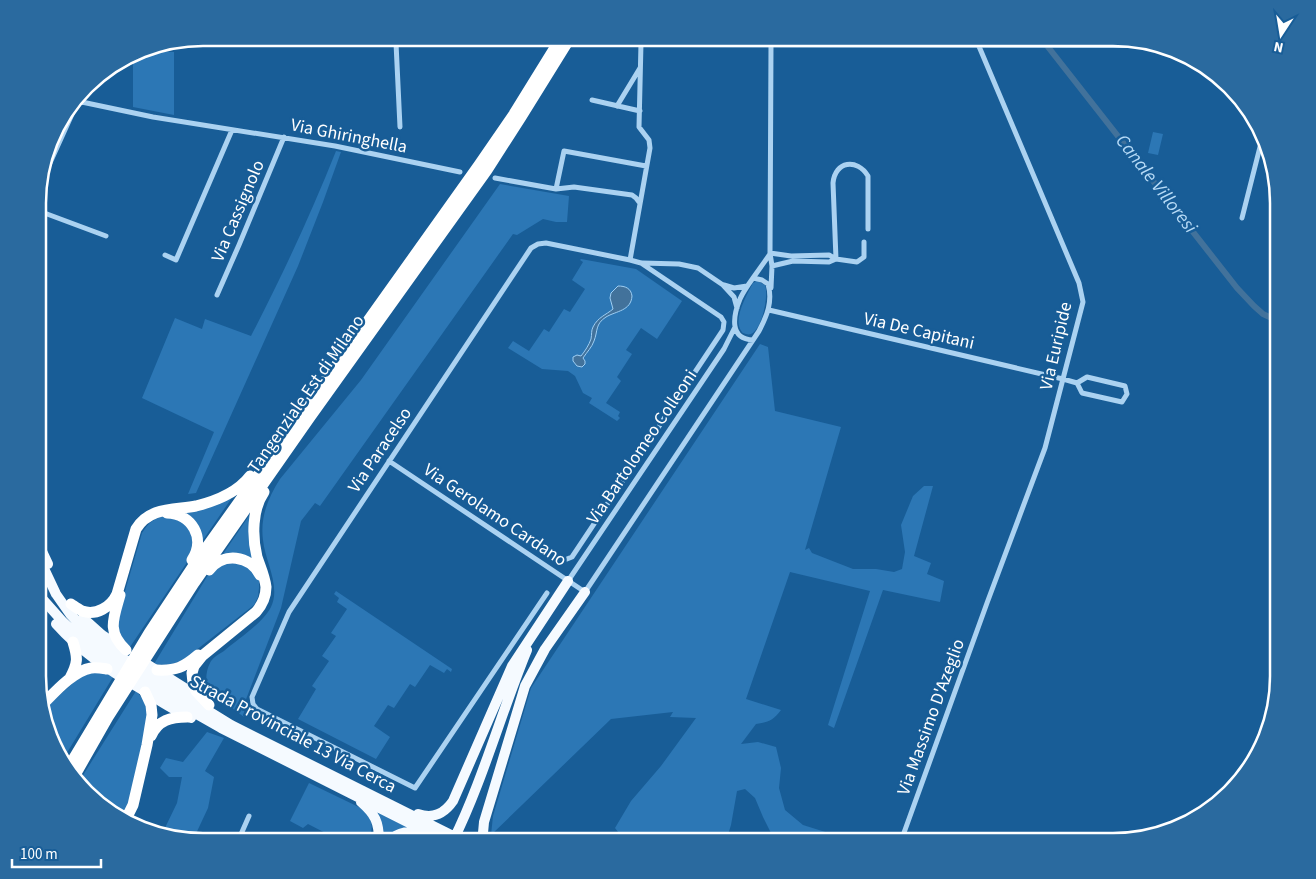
<svg xmlns="http://www.w3.org/2000/svg" width="1316" height="879" viewBox="0 0 1316 879" font-family="'Source Sans 3',sans-serif">
<rect width="100%" height="100%" fill="#185d97"/>
<path fill="#2c77b5" d="M137,52H174V115L133,107V54Z
M1153,132L1163,134L1158,155L1148,153Z
M336,151L341,152L323,202L298,266L196,493L188,494L214,432L142,398L175,318L202,329L205,319L251,336C282,276 311,214 336,151Z
M500,184L569,196L567,222H556L543,219L517,235L513,234L320,506L315,503L301,521L281,608L245,702L244,717L208,690C205,682 206,670 210,663C212,658 219,654 224,651C238,639 263,623 271,607C281,586 265,561 263,540C260,517 268,498 280,479L361,380Z
M581,259L636,269L682,301L657,339L641,328L626,350L632,354L617,377L621,381L606,403L620,412L618,416L620,418L617,421L589,403L592,398L583,393L575,376L568,371L542,369L508,348L513,341L529,351L544,329L549,332L564,309L570,312L585,289L572,280L583,262L580,260Z
M757,281L765,285C769,296 762,329 751,334C748,335 746,334 743,333C742,333 739,327 739,326C736,314 747,294 753,283Z
M760,344L768,347L775,411L841,427L805,550L809,548L812,553L853,569H876L894,572L902,569L905,552L901,525L913,496L924,486H933L914,556L931,563L927,574L944,581L940,602L883,590L834,728L828,725L870,591L790,572L746,699L781,710C773,721 768,722 756,724L741,744L758,742L776,747L781,768L779,788L785,810L803,825L854,841H778L771,833L763,817L755,798L745,789L737,791L731,825L726,841H625L615,828L631,801L661,766L696,718L670,717L673,712L611,719L491,835L493,816L531,688Z
M231,498V499L203,540L183,512Z
M253,510L252,559L227,553L223,554Z
M166,516L186,523L193,537L192,555L130,647L118,635V615L142,533C149,522 154,518 166,516Z
M228,561L247,565L259,579V588L258,597L254,605L186,658C175,664 167,666 154,664L208,575Z
M336,591L452,669L451,672L447,669L444,673L430,665L415,687L410,684L394,708L388,705L374,726L390,737L376,759L298,719L316,689L312,686L329,661L322,656L336,636L331,633L347,609L337,602L339,598L334,594Z
M92,671L104,672L113,677L62,761L60,759L43,710L82,675Z
M136,691L145,701L148,718L128,805L123,813L117,816L111,813L80,780Z
M207,732L224,738L205,771L214,777L208,808L193,840L167,836L163,832L177,803L182,777H169L160,768L166,758L183,762Z
M309,783L367,811C373,822 374,832 366,841H341L308,824L303,828L290,821Z
M374,809L413,829L387,841H381Z"/>
<path fill="#42729b" stroke="#9ecef3" d="M618,286C625,286 631,288 632,296C631,311 616,311 606,317C595,324 598,331 594,341C592,347 587,352 583,358L585,361V364L582,367L577,366L573,361V357L577,355L581,356C585,351 589,345 591,339C592,334 591,331 593,327C598,317 606,315 613,309L610,298L611,293Z"/>
<g fill="none" stroke-linecap="round" stroke-linejoin="round">
<path stroke="#42729b" stroke-width="6" d="M1041,38L1237,288L1254,306L1263,314L1278,321"/>
<path stroke="#abd2f1" stroke-width="5" d="M396,43L400,127
M771,44L770,253L772,266L771,288
M592,100L640,111
M77,101L153,117L335,146L460,172
M617,106L640,68
M495,178L556,189L574,187L632,195L636,198L639,202
M40,185L78,101
M556,189L564,151L646,166
M39,211L106,236
M1242,218L1262,139
M864,242V257L857,262L836,259L833,183C835,161 857,158 868,176V229
M770,253L791,256L829,255L836,259
M165,255L176,260L232,130
M630,260L650,148L649,140L639,127L641,43
M642,263L679,264L698,268L723,285L734,297L737,308
M772,266L793,261L829,262L836,259
M753,278L770,254
M724,285L734,288L747,286
M217,295L239,245L284,137
M769,310L1063,379L1077,383L1082,393L1122,402L1127,394L1125,386L1087,377L1077,383
M389,461L585,592L759,331C767,316 773,301 768,284L762,280L753,278C748,285 743,292 740,299C733,316 729,339 753,340
M568,581L724,349L735,327
M547,593L415,788L257,709L253,704L252,697L289,612L531,248L538,244L546,243L630,260L641,263L721,317L724,322L723,330L572,557L567,559
M238,841L249,816
M901,841L987,603L1045,448L1083,302L1079,283L978,44"/>
<path stroke="#abd2f1" stroke-width="8" d="M178,42L1149,44"/>
<path stroke="#f5faff" stroke-width="10" d="M39,545L48,564
M39,558L56,594L70,614L89,634L121,657L231,725L463,841
M39,595L63,622L86,643L170,699L221,728L445,841
M83,618L102,635L123,649
M56,624C81,652 109,670 141,689C157,699 173,710 191,718
M137,658L199,697
M361,802C375,814 379,822 379,841
M418,814C433,819 444,814 453,801L512,666L568,581
M389,841C398,832 411,830 423,833
M453,841C483,780 501,713 527,650
M486,841L483,833L484,822L525,686L545,649L585,592"/>
<path stroke="#fff" stroke-width="11" d="M167,513C192,514 206,538 192,560
M209,570C223,552 250,555 260,575
M120,595C114,617 106,632 126,650
M71,604C74,606 78,609 82,611C96,616 111,607 117,594L136,529C149,507 174,510 196,506C216,501 237,493 250,476
M157,670C176,671 184,667 198,655
M70,678C78,663 78,658 73,642
M42,705C54,693 73,671 91,668C96,667 101,668 107,669
M209,705L196,691L193,683L192,673L194,666L202,656L256,612C262,605 266,596 266,587C265,577 260,566 257,557C252,537 252,509 264,492
M151,736C158,720 171,717 187,717
M68,768L149,633L194,565L479,165L514,114L561,38
M75,775L108,717L194,583L310,417L487,170L521,117L570,38
M123,819L129,813L133,805L147,745L152,715L151,705L145,692"/>
</g>
<g text-anchor="middle" dominant-baseline="central" stroke-width="5" stroke-linejoin="round" paint-order="stroke">
<g font-size="18" fill="#fff" stroke="#185d97">
<text transform="translate(349 136) rotate(11)">Via Ghiringhella</text>
<text transform="translate(238 211) rotate(-67)">Via Cassignolo</text>
<text transform="translate(919 331) rotate(13)">Via De Capitani</text>
<text transform="translate(1056 346) rotate(-77)">Via Euripide</text>
<text transform="translate(306 394) rotate(-55)">Tangenziale Est di Milano</text>
<text transform="translate(642 447) rotate(-56)">Via Bartolomeo Colleoni</text>
<text transform="translate(380 450) rotate(-56)">Via Paracelso</text>
<text transform="translate(495 515) rotate(34)">Via Gerolamo Cardano</text>
<text transform="translate(931 717) rotate(-70)">Via Massimo D'Azeglio</text>
<text transform="translate(293 734) rotate(28)">Strada Provinciale 13 Via Cerca</text>
</g>
<g font-size="19" font-style="italic" fill="#b7dbf7" stroke="#185d97">
<text transform="translate(1156 184) rotate(52)">Canale Villoresi</text>
</g>
</g>
<path d="M0 0H1316V879H0ZM203 46H1113A157 157 0 0 1 1270 203V676A157 157 0 0 1 1113 833H203A157 157 0 0 1 46 676V203A157 157 0 0 1 203 46Z" fill="#2a6a9f" fill-rule="evenodd"/>
<path fill="none" stroke="#fff" stroke-width="2.5" d="M203 46H1113A157 157 0 0 1 1270 203V676A157 157 0 0 1 1113 833H203A157 157 0 0 1 46 676V203A157 157 0 0 1 203 46Z"/>
<g transform="translate(1281 35) rotate(192)" stroke="#185d97" stroke-width="4" paint-order="stroke">
<path d="M0-4L9 19L0 12L-9 19Z" fill="#ffffff"/>
<text y="-8" font-size="14" font-weight="bold" text-anchor="middle" fill="#ffffff">N</text>
</g>
<path d="M12 859v8h89v-8" fill="none" stroke="#ffffff" stroke-width="2.5"/>
<text x="20" y="859" font-size="15" fill="#ffffff" stroke="#185d97" stroke-width="4" paint-order="stroke">100 m</text>
</svg>
